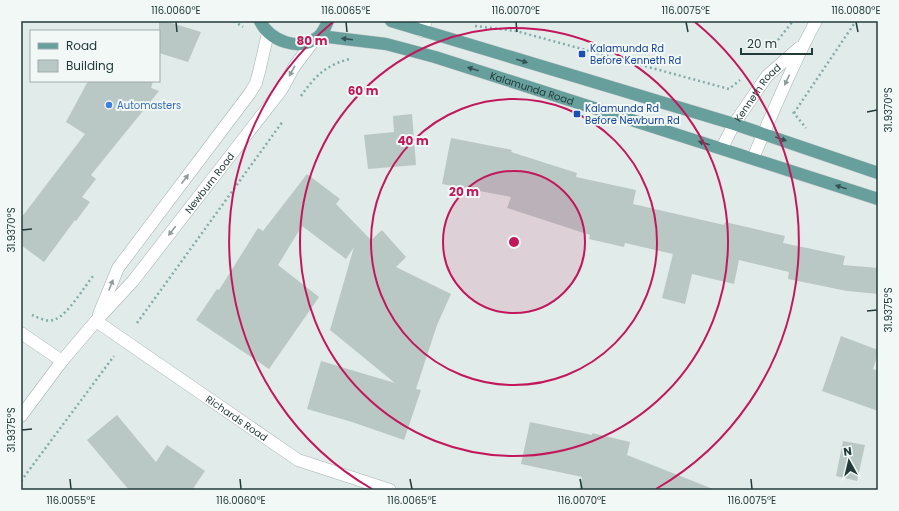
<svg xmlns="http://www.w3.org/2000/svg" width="899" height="511" viewBox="0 0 899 511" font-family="Poppins,sans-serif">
<rect width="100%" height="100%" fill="#e1ebe9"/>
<path fill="#b9c8c5" d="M159,21H165L201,32L188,62L159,53Z
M88,81H153L151,88L159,91L91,175L96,179L82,197L90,202L76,221L75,220L44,262L21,245V218L85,134L66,122Z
M412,114L416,165L368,169L364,135L394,132L393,116Z
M451,138L512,150L511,152L577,173L576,177L636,190L633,204L724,225L725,222L785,236L783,243L845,256L843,265L878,268V294L847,291L788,279L789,272L739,260L734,284L692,274L685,304L662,298L673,254L625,243L624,247L589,239L590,235L507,208L511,197L442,184Z
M307,174L340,199L336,204L371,240L382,230L406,257L396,267L451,294L437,325L416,389L421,390L404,440L352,422L307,409L321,361L395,383L330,330L354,247L346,259L302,226L278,265L319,297L269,369L196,320L217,289L219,290L258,228L263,231Z
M841,336L878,350V354L873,369L878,371V411L822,391Z
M117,415L156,462L167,445L205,471L192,490H129L87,440Z
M530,422L592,435V433L630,442L627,455L713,489V490H579L582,477L521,464Z
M843,441L865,445L857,481L836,476Z"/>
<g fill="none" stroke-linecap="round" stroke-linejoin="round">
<g stroke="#a4b3b1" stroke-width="13">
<g id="minor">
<path d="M422,31L426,21"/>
<path id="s1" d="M722,148L734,124L767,76L799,48"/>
<path d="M753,158C773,112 792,65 816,21"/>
<path d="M99,314L118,268L250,93L256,83L259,72L268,33"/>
<path id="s2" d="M96,321L298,460L390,490"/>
<path d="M21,333L62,361"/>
<path id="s3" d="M21,416L62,361L96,321L133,281L282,89L294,67L315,39"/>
</g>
</g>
<g stroke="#c1c8c8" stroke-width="13">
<g id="major">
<path d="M260,21C270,41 299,52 318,37C323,33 326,26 328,21"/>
<path d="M391,21L734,124L878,173"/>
<path id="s4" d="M320,36L386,44L435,57L878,199"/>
</g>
</g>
<path stroke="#82adaa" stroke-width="2.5" stroke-dasharray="2 3" stroke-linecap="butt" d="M234,21L243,27
M475,26L516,31L729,89L740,80
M778,40L793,21
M301,96C315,76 326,65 350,59
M793,112L806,128
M794,113L856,21
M32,315C39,318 48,323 56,319C68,314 85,286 93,276
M137,323L283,121
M21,481L114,356"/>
<use href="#minor" stroke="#fff" stroke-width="12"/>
<use href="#major" stroke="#679f9d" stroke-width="12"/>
</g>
<defs><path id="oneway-solid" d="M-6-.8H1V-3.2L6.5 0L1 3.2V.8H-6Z"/></defs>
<g fill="#335453">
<use href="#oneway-solid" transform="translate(347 39) rotate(-173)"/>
<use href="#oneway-solid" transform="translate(522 61) rotate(17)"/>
<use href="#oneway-solid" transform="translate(473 69) rotate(-162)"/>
<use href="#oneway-solid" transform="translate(781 139) rotate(19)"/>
<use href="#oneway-solid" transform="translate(704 143) rotate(-162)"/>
<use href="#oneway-solid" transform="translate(841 187) rotate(-162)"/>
</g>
<g fill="#909d9c">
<use href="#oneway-solid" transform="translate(292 71) rotate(119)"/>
<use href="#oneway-solid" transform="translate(787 80) rotate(115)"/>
<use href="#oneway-solid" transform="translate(185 179) rotate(-53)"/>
<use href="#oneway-solid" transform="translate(172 231) rotate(128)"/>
<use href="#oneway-solid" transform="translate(111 285) rotate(-68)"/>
</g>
<path fill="none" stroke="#223b3a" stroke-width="1.5" d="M176,22L177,32M346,22L347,32M516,22L517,32M686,22L688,32M856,22L858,32M867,112L877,110M22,230L32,229M867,311L877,310M22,430L32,429M70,479L71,489M240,479L241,489M410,479L412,489M580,479L582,489M751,479L752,489"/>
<circle cx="514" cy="242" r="71" fill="#c2185b" fill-opacity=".12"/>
<g fill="none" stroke="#c2185b" stroke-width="2">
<circle cx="514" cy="242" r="71"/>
<circle cx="514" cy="242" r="143"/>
<circle cx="514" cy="242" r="214"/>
<path d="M372 489A285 285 0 0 1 333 22M695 22A285 285 0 0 1 656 489"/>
</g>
<g fill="#1a4fb4" stroke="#f1f8f6" stroke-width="1.5">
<rect x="578" y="50" width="8" height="8" rx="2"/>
<rect x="573" y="110" width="8" height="8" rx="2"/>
</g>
<circle fill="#3f7fe0" stroke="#f1f8f6" stroke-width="1.5" cx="109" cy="105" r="4"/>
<g text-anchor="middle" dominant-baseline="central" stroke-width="4" stroke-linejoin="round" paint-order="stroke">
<g font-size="10" fill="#164399" stroke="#f1f8f6" text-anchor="start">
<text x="590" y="48">Kalamunda Rd<tspan x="590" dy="12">Before Kenneth Rd</tspan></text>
<text x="585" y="108">Kalamunda Rd<tspan x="585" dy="12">Before Newburn Rd</tspan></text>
</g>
<g font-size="10" fill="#223b3a" stroke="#f1f8f6">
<text stroke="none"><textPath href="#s4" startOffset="219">Kalamunda Road</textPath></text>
<text stroke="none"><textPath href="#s1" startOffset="66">Kenneth Road</textPath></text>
<text stroke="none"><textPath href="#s3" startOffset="300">Newburn Road</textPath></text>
<text stroke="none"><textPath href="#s2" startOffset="171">Richards Road</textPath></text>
</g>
<g font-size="10" fill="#366cbe" stroke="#f1f8f6" text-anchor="start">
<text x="117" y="105">Automasters</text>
</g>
</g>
<circle cx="514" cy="242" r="6" fill="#c2185b" stroke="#f1f8f6" stroke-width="2"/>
<g font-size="12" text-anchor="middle" font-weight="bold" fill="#c2185b" stroke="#f1f8f6" stroke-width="4" stroke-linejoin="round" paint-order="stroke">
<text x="312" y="45">80 m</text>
<text x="363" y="95">60 m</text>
<text x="413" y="145">40 m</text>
<text x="464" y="196">20 m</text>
</g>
<rect width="899" height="511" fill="none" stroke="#f1f8f6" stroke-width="44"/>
<rect x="30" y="30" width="130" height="52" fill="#f1f8f6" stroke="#9eacab"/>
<rect x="38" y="43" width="20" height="6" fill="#679f9d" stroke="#9eacab"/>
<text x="66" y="50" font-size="12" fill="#223b3a">Road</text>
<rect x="38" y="60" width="20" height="12" fill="#b9c8c5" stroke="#9eacab"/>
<text x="66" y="70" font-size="12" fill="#223b3a">Building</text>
<g transform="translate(849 461) rotate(352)" stroke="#f1f8f6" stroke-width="3" paint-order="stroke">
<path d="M0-3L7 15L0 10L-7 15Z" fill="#223b3a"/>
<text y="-6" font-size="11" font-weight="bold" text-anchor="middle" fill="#223b3a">N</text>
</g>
<path d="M741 48v6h71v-6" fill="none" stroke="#223b3a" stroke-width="2"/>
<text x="747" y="48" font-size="12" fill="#223b3a" stroke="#f1f8f6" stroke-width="3" paint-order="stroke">20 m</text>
<rect x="22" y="22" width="855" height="467" fill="none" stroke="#223b3a" stroke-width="1.5"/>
<g font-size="10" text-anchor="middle" fill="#223b3a">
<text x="176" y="14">116.0060°E</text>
<text x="346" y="14">116.0065°E</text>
<text x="516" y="14">116.0070°E</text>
<text x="686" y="14">116.0075°E</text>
<text x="856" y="14">116.0080°E</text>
<text transform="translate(888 110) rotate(-90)" y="4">31.9370°S</text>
<text transform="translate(11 230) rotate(-90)" y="4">31.9370°S</text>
<text transform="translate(888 310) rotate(-90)" y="4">31.9375°S</text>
<text transform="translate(11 430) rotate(-90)" y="4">31.9375°S</text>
<text x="71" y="504">116.0055°E</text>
<text x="241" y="504">116.0060°E</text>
<text x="412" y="504">116.0065°E</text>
<text x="582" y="504">116.0070°E</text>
<text x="752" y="504">116.0075°E</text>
</g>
</svg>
